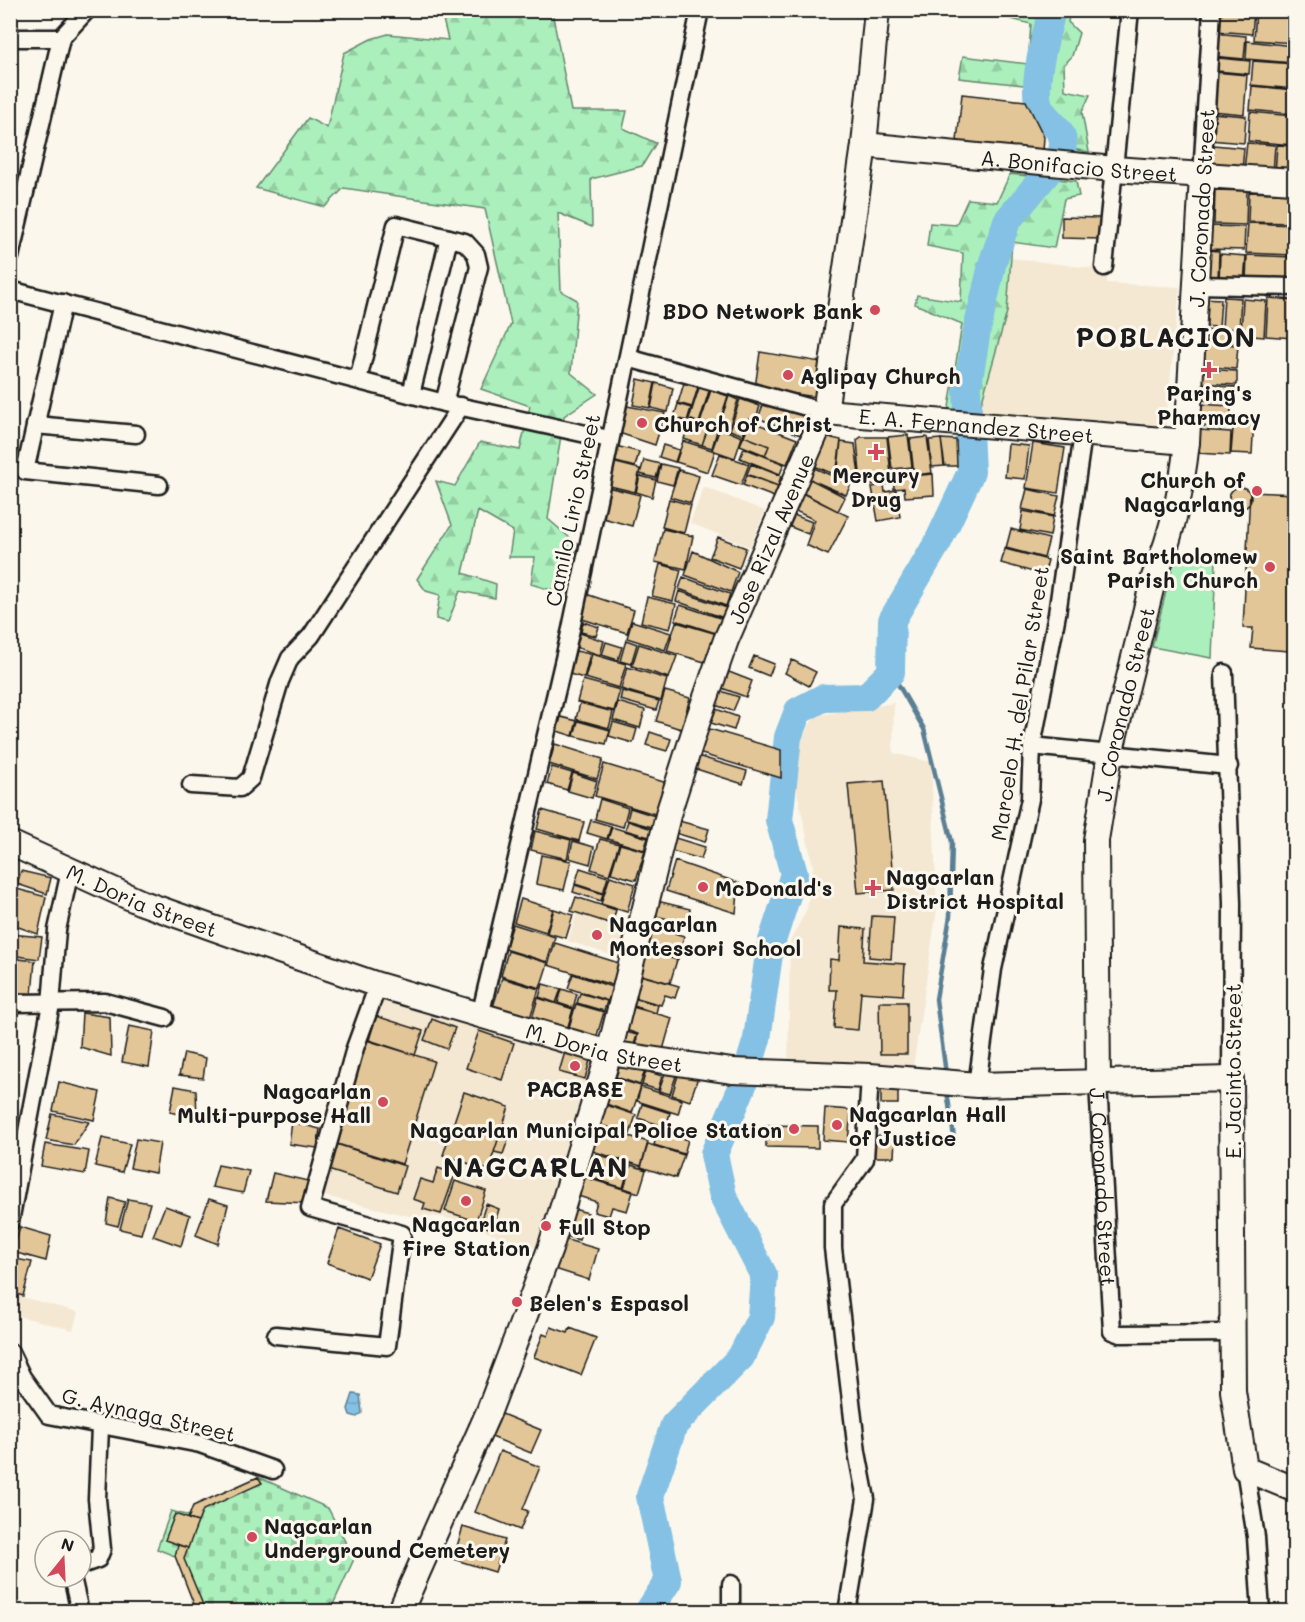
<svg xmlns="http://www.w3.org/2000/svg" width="1305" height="1622" viewBox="0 0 1305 1622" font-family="Mali,sans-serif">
<defs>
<pattern id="forest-firs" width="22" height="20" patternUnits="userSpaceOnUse" patternTransform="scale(1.5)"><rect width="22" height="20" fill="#abf0bc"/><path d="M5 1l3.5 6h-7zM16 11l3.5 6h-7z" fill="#93cda1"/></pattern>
<pattern id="cemetery-stones" width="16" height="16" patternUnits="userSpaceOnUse" patternTransform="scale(1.5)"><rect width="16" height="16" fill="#abf0bc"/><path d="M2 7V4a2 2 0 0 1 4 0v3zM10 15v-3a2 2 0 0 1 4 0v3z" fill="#93cda1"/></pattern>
<pattern id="water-waves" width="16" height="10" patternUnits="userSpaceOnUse" patternTransform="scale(1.5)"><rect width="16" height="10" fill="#84c1e4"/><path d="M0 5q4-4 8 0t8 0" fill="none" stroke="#71a5c3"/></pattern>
</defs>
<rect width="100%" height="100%" fill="#fbf7ec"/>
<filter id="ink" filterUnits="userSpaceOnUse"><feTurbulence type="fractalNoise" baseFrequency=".0167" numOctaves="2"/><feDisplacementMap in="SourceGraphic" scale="12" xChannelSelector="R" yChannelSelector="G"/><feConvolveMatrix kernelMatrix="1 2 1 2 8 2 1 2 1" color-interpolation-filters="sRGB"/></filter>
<g filter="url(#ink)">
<path fill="#f4e8d2" d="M1010,258L1107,270V283L1180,287L1165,430L992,419L974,407Z
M704,487L765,511L750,547L690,523Z
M1289,631H1294V693L1288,692Z
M894,703L893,753L931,762L937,909L912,1074L788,1068L790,941L807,909L813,867L790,758L815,716Z
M577,913L626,929L620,958L568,941Z
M379,997L597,1058L539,1249L442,1217L409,1216L320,1195Z
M11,1294L78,1312L73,1330L11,1314Z"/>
<path fill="#abf0bc" stroke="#64866c" stroke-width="1.5" d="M1175,556L1216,561L1212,658L1152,647Z"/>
<path fill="url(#forest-firs)" stroke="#64866c" stroke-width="1.5" d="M441,11H552L571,111H627L623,128L656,143L642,166L591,179L592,227L558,213L561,291L577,300L571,373L597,394L564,416L548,519L577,544L564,594L531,584L535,557H509L513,531L478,511L463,573L496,584L495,598L460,591L448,622L436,619L440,595L426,591L417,579L452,525L436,481L455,486L480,442L520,450L530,406L481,389L511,324L485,209L344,188L325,207L256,188L308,118L327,128L344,53L371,39L388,34L448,40Z
M979,11H1070L1068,22L1079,33L1072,56L1064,65L1065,90L1090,95L1082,112L1089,152L1060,147L1043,105L1044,92L1024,85L959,78L963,56L1028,64L1031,24Z
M1010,174L1076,181L1079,196L1064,199L1054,248L1012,242L1007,312L978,415L948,414L962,324L915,304L917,295L961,302L963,253L927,246L930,223L956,225L968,199L997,202Z"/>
<path fill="url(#cemetery-stones)" stroke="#64866c" stroke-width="1.5" d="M258,1477L328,1508L354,1559L330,1611H197L175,1556L157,1549L171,1511L189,1516L193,1506Z"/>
<path fill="url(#water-waves)" stroke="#5a7f94" stroke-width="1.5" d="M353,1394L360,1395L362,1413L357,1417L350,1415L348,1409Z"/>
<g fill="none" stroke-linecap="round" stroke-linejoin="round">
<path stroke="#5a7f94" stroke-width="4.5" d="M891,672L924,729L952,842L950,916L936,999L946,1074
M947,1092L954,1137"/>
<path stroke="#84c1e4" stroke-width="28" d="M648,1612L668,1581L650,1496L674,1425L741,1357L761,1317L764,1276L723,1196L714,1154L743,1085L757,1039L770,947L794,874L779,820L788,737L798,711L823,698L866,697L891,672L892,620L938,542L971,472L967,391L977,330L993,261L1007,221L1061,156C1069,127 1051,128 1040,108C1030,87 1047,33 1052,10"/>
</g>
<path fill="#e3c697" stroke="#1c1c1c" stroke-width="1.5" d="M1218,10L1254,11L1252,34L1216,31Z
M1256,10L1294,11V43L1254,40Z
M1214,33L1246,36L1244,59L1212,56Z
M1247,41L1294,46V63L1246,59Z
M1218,58L1250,61L1249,74L1217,71Z
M1253,61L1294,64V89L1251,85Z
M1214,72L1247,75L1244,114L1211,111Z
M1252,86L1294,90L1293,114L1250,110Z
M962,94L1026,101L1044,137L1043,151L957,141Z
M1250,112L1294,116L1293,145L1248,141Z
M1211,113L1246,116L1244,143L1209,140Z
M1247,143L1275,145L1273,173L1244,170Z
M1214,145L1244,148L1242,171L1212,169Z
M1277,145L1294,146V175L1275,173Z
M1215,190L1247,191L1246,225L1214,224Z
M1249,192L1294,194V223L1248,222Z
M1062,217L1100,218V239L1062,238Z
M1248,223L1294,225L1293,255L1246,253Z
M1210,226L1245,227L1244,250L1209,249Z
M1204,250L1219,251L1218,281L1202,280Z
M1220,254L1246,256L1244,283L1219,282Z
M1247,255L1292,257L1291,284L1246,282Z
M1224,297L1241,298L1239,329L1222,328Z
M1202,298L1221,299L1219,327L1200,326Z
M1268,298L1294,300L1293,338L1266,336Z
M1243,299L1266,301L1264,337L1241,335Z
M1201,330L1237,332L1236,343L1200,341Z
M1201,343L1238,345L1236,369L1200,366Z
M760,352L821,362L816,397L755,388Z
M1201,369L1237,371V385L1200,383Z
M638,379L655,383L650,408L633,405Z
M656,383L673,388L668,412L651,408Z
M684,383L698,387L692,407L678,403Z
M1200,385L1236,387V402L1199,400Z
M699,388L709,391L699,423L689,419Z
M711,390L728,396L717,429L700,423Z
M729,396L738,400L729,428L719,425Z
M740,399L760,406L755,421L749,419L743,435L730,430Z
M765,400L807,417L800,435L758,418Z
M678,404L691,408L687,421L674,417Z
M1199,404L1231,406L1230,428L1198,426Z
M627,406L665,413L655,445L619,433Z
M1234,416L1254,418L1252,454L1231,453Z
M680,420L688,422L685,432L677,429Z
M690,421L708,427L702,445L684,439Z
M750,421L797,439L787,464L765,456L769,446L744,436Z
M708,428L717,431L712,448L702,445Z
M720,428L742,437L735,458L712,450Z
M1199,430L1231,432L1230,455L1197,453Z
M908,435L912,467L892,469L888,437Z
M744,436L769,446L765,455L740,445Z
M823,436L841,440L836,475L812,465Z
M861,437H887L892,484L861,485L857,440Z
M927,437L932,473L914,475L910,439Z
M941,439L956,440L957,466H945Z
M941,439L944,466L932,467L929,440Z
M683,441L715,451L708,472L676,462Z
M841,442L855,444L860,483L837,476Z
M1033,443L1065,448L1058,493L1026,488Z
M1008,444L1029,446L1025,479L1005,477Z
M663,445L679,450L675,462L659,457Z
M616,446L639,452L635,467L612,461Z
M744,448L784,464L780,474L740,458Z
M720,454L749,464L741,485L712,475Z
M644,460L660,464L656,478L640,474Z
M612,462L640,469L635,492L606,485Z
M661,464L678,468L673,485L657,481Z
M751,464L781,476L778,486L747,474Z
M812,467L851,484L846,495L807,478Z
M679,470L699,476L691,503L670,497Z
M912,470V476L933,474L934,495L905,497L904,488L894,489L893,471Z
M747,475L778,486L774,497L743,485Z
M640,476L656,480L652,497L636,492Z
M808,478L845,497L838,511L801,492Z
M884,485L885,492L896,490L900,517L878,521L872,487Z
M1229 498a11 11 0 1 1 22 0a11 11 0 1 1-22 0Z
M607,487L640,495L632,526L599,517Z
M1027,489L1059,496L1054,516L1022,509Z
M800,492L848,516L828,555L806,545L815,520L791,509Z
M1250,492L1294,494V631H1289V651L1251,648L1253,628H1243Z
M669,499L691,505L684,533L662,527Z
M1023,511L1053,517L1050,536L1020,530Z
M786,512L812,522L808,534L781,523Z
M663,529L693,536L686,569L655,562Z
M1011,529L1049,539L1044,558L1006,548Z
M718,537L746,548L739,568L710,557Z
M1005,549L1048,560L1044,575L1001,563Z
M693,551L738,572L731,592L685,575Z
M660,564L681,570L673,601L652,596Z
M683,577L730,594L726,606L679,589Z
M679,591L727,608L724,618L676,601Z
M586,594L634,610L627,633L579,618Z
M647,597L676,604L670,629L641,622Z
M680,605L723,619L719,634L675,620Z
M632,621L671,633L665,650L627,638Z
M583,622L599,627L596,636L581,632Z
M676,622L717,634L708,663L667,651Z
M580,633L604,641L600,655L575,647Z
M1293,633H1294V690H1292Z
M626,640L637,644L631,664L620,661Z
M606,642L622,647L618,660L602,655Z
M639,644L677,656L669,678L632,666Z
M576,651L590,654L584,678L569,674Z
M592,654L626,664L619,688L585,678Z
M754,656L774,664L769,676L749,668Z
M792,660L816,672L809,686L785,673Z
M627,667L667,679L661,701L621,689Z
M729,672L752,681L746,697L722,688Z
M583,680L620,690L614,711L577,702Z
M622,691L659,701L656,710L620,700Z
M665,691L690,698L681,729L656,721Z
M721,691L739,697L733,711L715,705Z
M618,702L645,710L640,728L613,720Z
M580,703L613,712L609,728L576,719Z
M716,709L738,717L734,730L711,723Z
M561,717L577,721L573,736L557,731Z
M578,721L610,730L606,744L574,736Z
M613,722L637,729L633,743L609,736Z
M703,727L781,750V778L695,752Z
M650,732L671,739L667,751L646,745Z
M555,744L603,759L597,779L549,764Z
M694,755L747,771L743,784L690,767Z
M604,764L667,783L658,815L595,796Z
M552,767L572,773L567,790L547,784Z
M573,773L597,781L592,798L568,791Z
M884,781L894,890L858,893L848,784Z
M600,799L628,808L623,827L595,819Z
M630,808L655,816L652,827L627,820Z
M542,810L584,822L579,841L537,829Z
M591,820L611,826L607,839L587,833Z
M675,820L709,829L705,842L672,832Z
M628,821L652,829L649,837L625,830Z
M612,827L648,838L644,850L608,839Z
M535,831L571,840L567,859L531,850Z
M672,837L705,847L701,859L668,850Z
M600,839L619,844L609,875L591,869Z
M573,841L594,847L590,864L569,858Z
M620,844L645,851L636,880L611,873Z
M541,855L571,861L564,890L536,884Z
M675,861L739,883L736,913L666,891Z
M580,868L608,877L603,893L575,884Z
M21,871L51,878L47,894L17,884Z
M610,876L635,884L627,912L601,904Z
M575,885L603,894L601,901L573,892Z
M17,889L46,897L38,934L10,924V912Z
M576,897L616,910L612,924L571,911Z
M521,899L553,909L546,932L514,922Z
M653,900L690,909L687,924L649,914Z
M554,909L573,915L566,938L547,933Z
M872,916L894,917L891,959L869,957Z
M513,924L555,937L547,962L505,949Z
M650,926L684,936L678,959L644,949Z
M841,927L865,929L863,961L905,964L903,995L861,992L858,1030L834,1028L837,990H829L830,959L839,960Z
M10,934L42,937L39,959L10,955Z
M555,943L622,964L615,986L548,965Z
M645,950L677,960L670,983L638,974Z
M508,951L548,963L540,988L501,976Z
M10,958L35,961L32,994L10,992Z
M573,974L612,987L608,1001L568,988Z
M640,975L679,986L675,998L665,995L661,1005L634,997Z
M502,978L539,989L529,1021L492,1010Z
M543,984L561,989L556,1003L539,997Z
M562,989L577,994L573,1008L558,1003Z
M580,993L607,1001L604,1011L577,1003Z
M538,998L573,1009L566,1033L531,1022Z
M633,998L658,1005L656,1013L631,1005Z
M879,1002H907V1054H880Z
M576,1004L604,1012L595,1042L567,1034Z
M629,1006L672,1018L661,1057L634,1049L638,1034L623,1029Z
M82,1013L110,1017L111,1056L80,1047Z
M376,1016L423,1031L415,1055L369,1040Z
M432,1019L455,1028L447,1049L424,1040Z
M10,1021L16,1022L13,1035H10Z
M129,1026L154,1031L149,1067L122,1062Z
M479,1031L514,1043L502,1080L466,1068Z
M626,1032L637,1035L633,1048L622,1045Z
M363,1039L434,1061L402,1164L331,1142Z
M565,1052L590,1060L585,1079L559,1072Z
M184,1053L206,1058L203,1078L179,1075Z
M621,1062L645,1070L640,1085L616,1077Z
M646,1071L662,1076L658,1090L642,1085Z
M679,1072L698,1077L690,1101L672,1095Z
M665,1073L676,1076L670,1094L659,1091Z
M611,1077L641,1086L632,1113L603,1103Z
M59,1082L100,1092L94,1120L53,1111Z
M175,1086L196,1090L197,1119L170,1112Z
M641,1087L682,1100L678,1114L637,1101Z
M881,1089H898V1104H881Z
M464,1092L509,1107L488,1170L443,1155Z
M603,1104L636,1115L630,1134L597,1124Z
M642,1104L670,1113L666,1127L638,1118Z
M825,1108L851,1110L848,1142L823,1140Z
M52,1114L89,1122L74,1145L46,1140Z
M292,1122L320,1129L317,1148L289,1144Z
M766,1125L818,1126V1148L766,1147Z
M597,1126L648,1142L641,1166L589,1150Z
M502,1128L511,1131L503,1154L494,1152Z
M658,1131L688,1140L684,1154L654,1145Z
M875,1136L895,1137L894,1157H874Z
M102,1138L130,1144L122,1172L95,1166Z
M136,1139L160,1143L155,1173L130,1168Z
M333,1143L405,1166L397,1192L325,1169Z
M45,1144L89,1151L85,1174L41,1166Z
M648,1144L684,1155L676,1178L641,1167Z
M596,1154L630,1164L623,1188L589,1177Z
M218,1165L249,1171L243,1193L212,1187Z
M631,1165L646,1170L639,1193L624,1188Z
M438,1168L455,1174L441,1214L423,1209L425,1203L413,1199L420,1179L433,1183Z
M273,1173L312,1182L307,1203L266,1201Z
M584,1177L633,1192L627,1211L612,1207L609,1216L594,1212L597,1202L578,1196Z
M455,1181L486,1191L476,1221L445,1211Z
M110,1198L125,1202L118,1226L106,1223Z
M128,1199L150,1203L141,1234L120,1229Z
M209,1199L228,1205L218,1244L196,1235Z
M486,1204L499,1209L493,1229L479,1225Z
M165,1206L190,1215L181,1246L153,1236Z
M570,1208L588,1213L579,1240L562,1235Z
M20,1227L51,1236L46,1261L13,1252Z
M339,1229L380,1244L367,1278L327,1263Z
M564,1239L598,1249L589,1280L555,1269Z
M10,1258L32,1262L23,1296L10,1292Z
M551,1327L568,1333L570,1328L596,1338L581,1375L534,1357L543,1334L548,1336Z
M497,1412L541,1430L531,1453L487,1435Z
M500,1451L540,1467L523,1509L528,1511L520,1530L475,1512Z
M258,1477L262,1483L203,1510L198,1522L188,1519L193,1506Z
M175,1514L198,1522L188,1548L165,1540Z
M463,1527L505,1540L495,1572L453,1559Z
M178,1545L188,1548L184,1559L206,1612H197L175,1556Z"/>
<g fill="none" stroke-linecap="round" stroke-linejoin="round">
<g stroke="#1c1c1c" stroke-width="21">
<g id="street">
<path d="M10,38H61"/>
<path d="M61,38L87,10"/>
<path d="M1202,176L1212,10"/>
<path d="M10,257L61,38"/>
<path d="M1104,267L1130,10"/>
<path d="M1197,285L1294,287"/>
<path d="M10,290L444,403L609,439"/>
<path d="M63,303L25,471L159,485"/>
<path d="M628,358L825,412"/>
<path d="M358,380L396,225L465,242L476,254L479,267L444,403"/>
<path d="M411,394L449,238"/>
<path d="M35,425L136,434"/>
<path d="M1224,673L1232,903L1231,1079"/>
<path d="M1032,746L1229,766"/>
<path d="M191,785L240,788L251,778L280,681L290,658L311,636L461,406"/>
<path d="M10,1003L105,1002L165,1018"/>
<path d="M480,1016L571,629L700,10"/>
<path id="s1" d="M1098,1083L1112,1331L1120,1334L1232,1333"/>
<path d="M977,1085L993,969L1030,799L1032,746L1057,614L1083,434"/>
<path d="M10,1222L51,1004L57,930L70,871"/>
<path d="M276,1335L387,1346L402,1234L310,1208L355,1048L378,985"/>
<path d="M10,1352L22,1377L49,1415L200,1444L273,1470"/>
<path d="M1245,1469L1256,1537L1261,1612"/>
<path d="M81,1565L98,1559L102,1549L97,1499L100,1427"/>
<path d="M72,1577L80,1612"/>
<path d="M731,1612V1584"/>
<path d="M847,1612L866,1499L857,1452L833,1248V1204L865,1159L870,1076"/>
</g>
</g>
<g stroke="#1c1c1c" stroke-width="28">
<g id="secondary">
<path id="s2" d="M864,145L1114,169L1294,181"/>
<path id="s3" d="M825,412L1187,442"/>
<path id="s4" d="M10,843L140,902L230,934L378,985L609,1053L732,1071L870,1076L977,1085L1231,1079L1233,1391L1245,1469L1294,1489"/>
<path id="s5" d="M1098,1083L1096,840L1110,754L1154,577C1173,534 1182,488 1187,442L1202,176"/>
<path id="s6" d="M400,1612L489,1411L550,1249L609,1053L669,811L698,720L726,640L825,412L864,145L877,10"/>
</g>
</g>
<use href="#street" stroke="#fbf7ec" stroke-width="16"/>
<use href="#secondary" stroke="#fbf7ec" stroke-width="24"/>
</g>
</g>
<g fill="#d1495b" stroke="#fbf7ec" stroke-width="2">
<circle cx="875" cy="310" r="6"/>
<path d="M1206 361h6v6h6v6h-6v6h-6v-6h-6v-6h6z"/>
<circle cx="788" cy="375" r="6"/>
<circle cx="642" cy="423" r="6"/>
<path d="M873 443h6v6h6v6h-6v6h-6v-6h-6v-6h6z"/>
<circle cx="1257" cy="491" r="6"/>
<circle cx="1270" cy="567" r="6"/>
<circle cx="703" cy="887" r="6"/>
<path d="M870 879h6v6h6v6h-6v6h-6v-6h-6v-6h6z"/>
<circle cx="597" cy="935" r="6"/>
<circle cx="575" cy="1066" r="6"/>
<circle cx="383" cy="1102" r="6"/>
<circle cx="837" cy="1125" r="6"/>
<circle cx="794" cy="1129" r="6"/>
<circle cx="466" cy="1201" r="6"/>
<circle cx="546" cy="1226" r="6"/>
<circle cx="517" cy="1302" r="6"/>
<circle cx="252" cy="1537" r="6"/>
</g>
<g text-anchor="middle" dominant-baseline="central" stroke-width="6" stroke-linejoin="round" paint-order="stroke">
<g font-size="21" fill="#1c1c1c" stroke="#fbf7ec">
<text stroke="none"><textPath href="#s2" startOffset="216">A. Bonifacio Street</textPath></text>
<text transform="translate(1201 208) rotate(-87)">J. Coronado Street</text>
<text stroke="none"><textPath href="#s3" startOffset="152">E. A. Fernandez Street</textPath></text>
<text transform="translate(572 510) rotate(-78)">Camilo Lirio Street</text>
<text stroke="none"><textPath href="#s6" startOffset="1138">Jose Rizal Avenue</textPath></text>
<text transform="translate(1019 703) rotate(-81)">Marcelo H. del Pilar Street</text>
<text stroke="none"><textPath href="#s5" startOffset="382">J. Coronado Street</textPath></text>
<text stroke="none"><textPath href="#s4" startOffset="144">M. Doria Street</textPath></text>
<text stroke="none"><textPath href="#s4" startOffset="630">M. Doria Street</textPath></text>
<text transform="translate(1232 1071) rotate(-90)">E. Jacinto Street</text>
<text stroke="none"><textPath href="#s1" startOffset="104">J. Coronado Street</textPath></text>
<text transform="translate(149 1414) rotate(13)">G. Aynaga Street</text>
</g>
<g font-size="21" font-weight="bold" fill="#1c1c1c" stroke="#fbf7ec" text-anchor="start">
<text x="863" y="310" text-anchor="end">BDO Network Bank</text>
<text x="800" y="375">Aglipay Church</text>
<text x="1209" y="392" text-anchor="middle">Paring's<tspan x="1209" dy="24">Pharmacy</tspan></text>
<text x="654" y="423">Church of Christ</text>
<text x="876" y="474" text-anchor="middle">Mercury<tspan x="876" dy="24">Drug</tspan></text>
<text x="1245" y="479" text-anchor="end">Church of<tspan x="1245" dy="24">Nagcarlang</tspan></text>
<text x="1258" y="555" text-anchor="end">Saint Bartholomew<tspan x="1258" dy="24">Parish Church</tspan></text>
<text x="886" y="876">Nagcarlan<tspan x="886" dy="24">District Hospital</tspan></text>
<text x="715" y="887">McDonald's</text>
<text x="609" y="923">Nagcarlan<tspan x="609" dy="24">Montessori School</tspan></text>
<text x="575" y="1088" text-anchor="middle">PACBASE</text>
<text x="371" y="1090" text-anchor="end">Nagcarlan<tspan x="371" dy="24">Multi-purpose Hall</tspan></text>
<text x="849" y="1113">Nagcarlan Hall<tspan x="849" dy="24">of Justice</tspan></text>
<text x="782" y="1129" text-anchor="end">Nagcarlan Municipal Police Station</text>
<text x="466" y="1223" text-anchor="middle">Nagcarlan<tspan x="466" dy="24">Fire Station</tspan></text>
<text x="558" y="1226">Full Stop</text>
<text x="529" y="1302">Belen's Espasol</text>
<text x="264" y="1525">Nagcarlan<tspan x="264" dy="24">Underground Cemetery</tspan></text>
</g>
<g font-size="27" font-weight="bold" letter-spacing="1.5" fill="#1c1c1c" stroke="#fbf7ec">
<text x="1166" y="336">POBLACION</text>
<text x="536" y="1166">NAGCARLAN</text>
</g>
</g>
<rect width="1305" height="1622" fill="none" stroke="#fbf7ec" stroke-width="36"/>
<rect x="18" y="18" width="1269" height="1586" fill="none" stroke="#1c1c1c" stroke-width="2" filter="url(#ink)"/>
<g transform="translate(63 1559) rotate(18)"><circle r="28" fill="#fbf7ec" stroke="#a29f99" stroke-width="1.5"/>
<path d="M0-4.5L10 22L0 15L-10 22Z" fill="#d1495b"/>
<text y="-9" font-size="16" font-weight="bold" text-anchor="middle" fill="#1c1c1c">N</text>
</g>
</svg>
